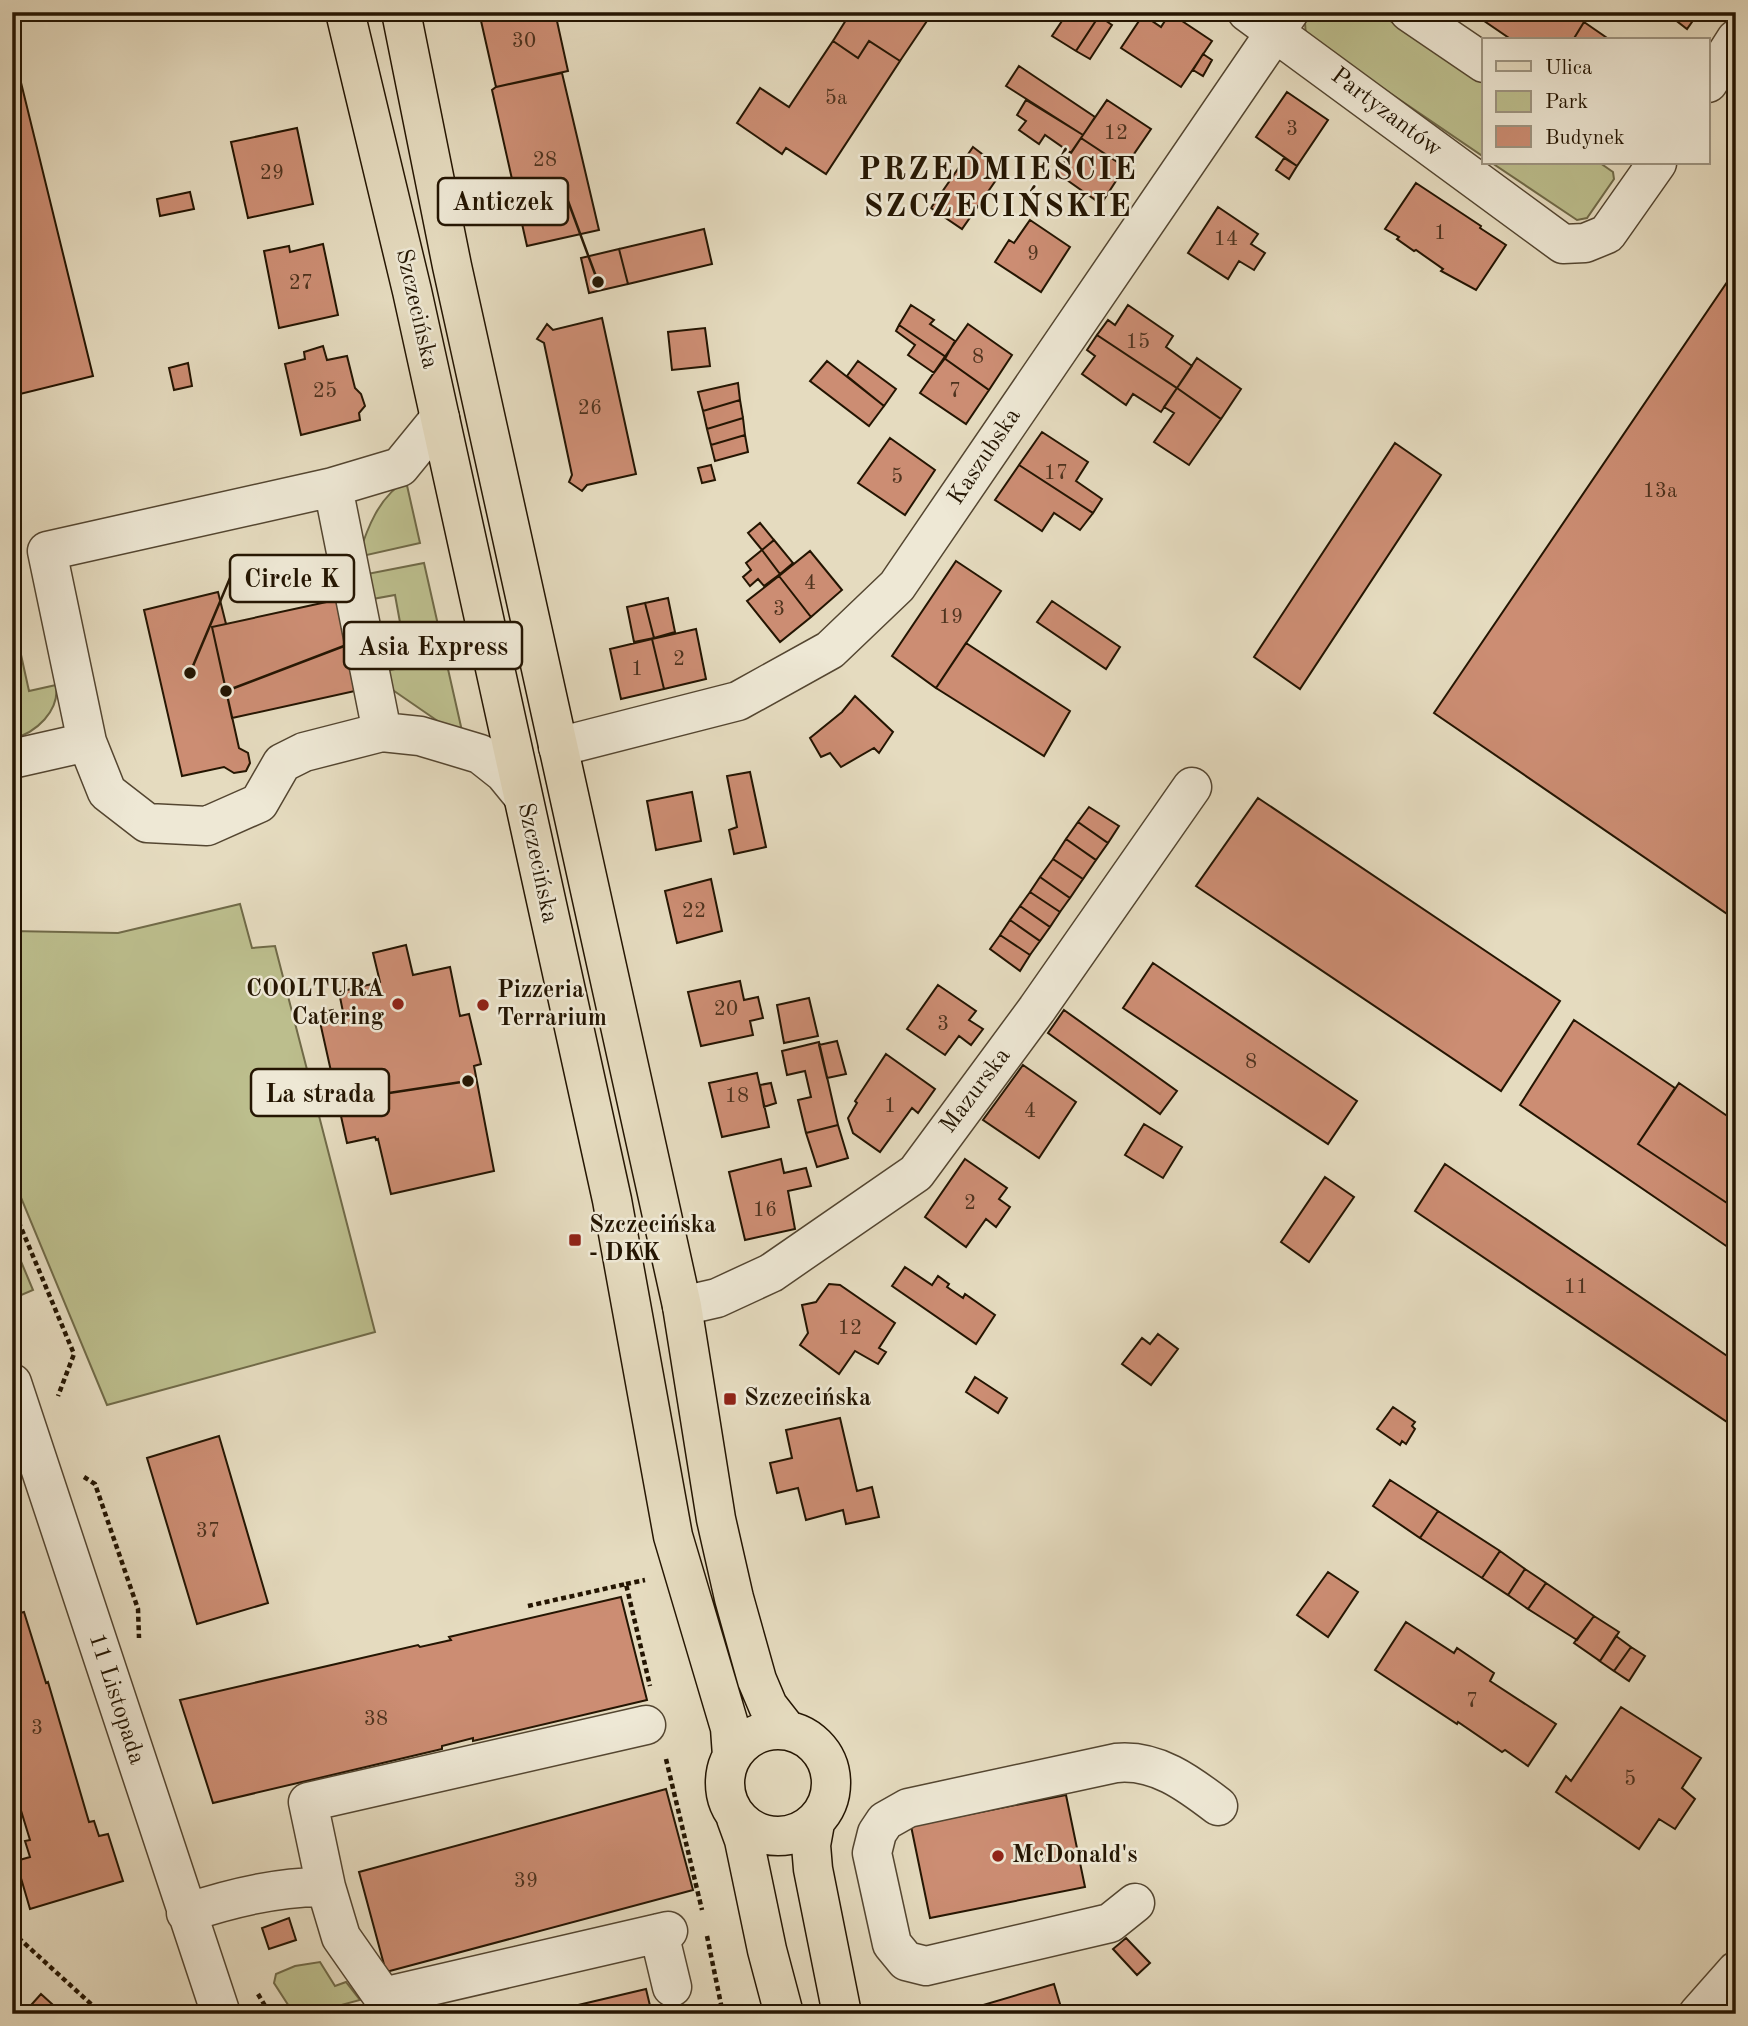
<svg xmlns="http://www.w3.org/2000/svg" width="1748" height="2026" viewBox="0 0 1748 2026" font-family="'Old Standard TT',serif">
<rect width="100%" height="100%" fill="#e5dbbf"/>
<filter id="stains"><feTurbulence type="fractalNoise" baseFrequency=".00286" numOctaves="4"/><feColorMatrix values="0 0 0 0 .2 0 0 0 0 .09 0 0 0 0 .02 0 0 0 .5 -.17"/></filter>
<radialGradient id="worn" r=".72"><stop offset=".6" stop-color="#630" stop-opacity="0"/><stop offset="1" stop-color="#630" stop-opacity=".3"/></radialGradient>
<path fill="#bcbe8d" stroke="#706a48" stroke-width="2" d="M1312,12H1377L1484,84V157L1306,36L1305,23Z
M1492,163H1600L1613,172L1614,179L1587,218L1577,220Z
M406,481L420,543L358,557C367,529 379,496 406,481Z
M424,563L462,731L458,735L384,684L382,672L408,666L395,595L367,600L362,575Z
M12,614L29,691L56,685C60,711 36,733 12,739Z
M240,904L252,948L275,946L375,1332L107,1405L12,1176V931L118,933Z
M12,1240L33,1290L12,1299Z
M320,1962L335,1986L346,1982L360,2000L308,2014H294L274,1983L276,1974L295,1966Z"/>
<path fill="#cc8d73" stroke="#241502" stroke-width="2" d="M479,12H555L568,71L496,87Z
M851,12H933L900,61L869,41L858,58L833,41Z
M1068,12H1093L1099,16L1076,51L1052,36Z
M1471,12H1569L1584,22L1573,40H1512Z
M1665,12H1699L1687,29Z
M1170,13L1212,41L1181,87L1121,48L1143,15L1161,27Z
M1099,16L1112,25L1090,59L1076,51Z
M1584,22L1610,40H1573Z
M833,41L858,58L869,41L900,61L826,174L786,148L782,154L737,123L760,88L789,107Z
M12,46L93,376L12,396Z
M1203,54L1212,60L1203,76L1193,70Z
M1019,66L1095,117L1083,135L1006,86Z
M562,73L599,230L527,246L492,90L496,87Z
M1287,92L1328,120L1297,166L1256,137Z
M1026,100L1083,135L1071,153L1045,135L1039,144L1019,130L1026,121L1017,115Z
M1107,100L1151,129L1125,167L1081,138Z
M297,128L313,204L248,218L231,142Z
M1081,138L1125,167L1101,204L1057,173Z
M973,147L1003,170L962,229L931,208Z
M1284,158L1297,166L1289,179L1276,170Z
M1416,183L1481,226L1480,228L1506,245L1476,290L1441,271L1443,269L1416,250L1414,251L1397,239L1399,237L1385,229Z
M190,192L194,209L160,216L157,199Z
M1218,207L1258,234L1251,244L1265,253L1254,270L1239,261L1228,279L1188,253Z
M1030,220L1070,247L1041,292L995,262L1009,240L1014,243Z
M704,229L712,264L628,284L619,249Z
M323,244L338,315L279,328L264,251L289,246L290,252Z
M619,249L628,284L589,293L581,258Z
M1736,269V920L1434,713Z
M911,305L934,320L930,324L955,341L946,357L899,325Z
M1128,305L1173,336L1166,347L1192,366L1177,388L1097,335L1108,320L1115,325Z
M602,318L636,474L587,485L582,491L569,482L572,475L544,343L537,339L547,324L553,330Z
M968,324L1012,355L989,390L944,358Z
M899,325L946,357L934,373L908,355L915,345L896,331Z
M705,328L710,366L672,370L668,332Z
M1097,335L1177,388L1161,412L1133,394L1126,405L1082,374L1095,356L1087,350Z
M323,346L327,360L347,356L355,388L361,394L365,406L359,413L360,420L301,435L285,364L305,359L304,352Z
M944,358L989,390L966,424L920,393Z
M1197,358L1241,389L1221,419L1177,388Z
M827,361L884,406L869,426L810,381Z
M858,361L896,389L884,406L847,376Z
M188,363L192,386L174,390L169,368Z
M738,383L740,400L703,411L698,392Z
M1177,388L1221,419L1189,465L1154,442L1174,413L1164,407Z
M740,400L743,418L707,429L703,411Z
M743,418L745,435L711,445L707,429Z
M1042,432L1088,462L1076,481L1102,499L1093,513L1019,465Z
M745,435L748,452L715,461L711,445Z
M890,438L935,470L905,515L858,483Z
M1395,443L1441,475L1300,689L1254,657Z
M711,465L715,480L702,483L698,468Z
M1019,465L1093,513L1080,530L1054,513L1042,531L995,500Z
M760,523L774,540L762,550L748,533Z
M774,540L793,563L780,574L762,550Z
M762,550L780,574L764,586L758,579L750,586L743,577L751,570L746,563Z
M810,551L842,590L811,617L779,576Z
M956,561L1001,591L936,688L892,656Z
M779,576L811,617L780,642L747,601Z
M218,592L226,624L212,627L239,748L248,753L250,763L246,771L234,773L224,767L182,776L144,610Z
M345,598L364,689L232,718L212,627Z
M668,598L675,632L654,638L645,603Z
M1052,601L1120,647L1106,669L1037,622Z
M645,603L654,638L634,642L627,607Z
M696,629L706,679L664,689L652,639Z
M652,639L664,689L621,699L610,649Z
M966,643L1070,711L1044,756L936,688Z
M855,696L893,732L879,753L874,748L841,767L830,753L821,757L810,738L842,712Z
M750,772L766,847L734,854L729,830L737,827L727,776Z
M692,792L701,841L656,850L647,801Z
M1258,798L1560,1001L1501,1091L1196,886Z
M1089,807L1119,826L1108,843L1078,822Z
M1078,822L1108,843L1096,860L1066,839Z
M1066,839L1096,860L1083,879L1053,859Z
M1053,859L1083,879L1070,898L1040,877Z
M1040,877L1070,898L1060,912L1030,892Z
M711,879L722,931L677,943L665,891Z
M1030,892L1060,912L1050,927L1020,906Z
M1020,906L1050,927L1040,941L1010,920Z
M1010,920L1040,941L1030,955L1000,935Z
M1000,935L1030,955L1020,971L990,949Z
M406,945L413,975L450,967L460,1016L469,1014L481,1064L474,1066L494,1171L391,1194L378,1139L376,1140L375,1137L347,1143L318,1013L333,1010L336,1024L345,1022L339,992L380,982L373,953Z
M1153,963L1357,1101L1328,1144L1123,1008Z
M740,981L744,1000L758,997L763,1018L750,1021L753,1035L701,1046L688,992Z
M938,985L976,1011L969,1020L983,1029L971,1045L959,1036L945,1055L907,1029Z
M809,998L818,1036L784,1043L777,1005Z
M1064,1010L1177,1091L1160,1114L1048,1033Z
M1574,1020L1675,1088L1638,1144L1736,1209L1735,1252L1520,1105Z
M837,1041L846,1074L827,1078L819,1045Z
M819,1042L838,1125L806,1133L798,1100L811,1097L805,1071L787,1075L782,1051Z
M886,1054L935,1089L918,1113L912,1108L880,1152L853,1133L848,1118L857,1103L855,1101Z
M1023,1065L1076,1102L1039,1158L983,1120Z
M757,1073L769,1127L722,1137L709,1083Z
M771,1083L776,1103L764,1107L760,1085Z
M1679,1083L1736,1122V1209L1638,1144Z
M1144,1124L1182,1147L1163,1178L1125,1155Z
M838,1125L848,1158L817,1167L806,1133Z
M781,1159L784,1173L806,1168L811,1186L788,1191L795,1229L745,1240L729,1172Z
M965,1159L1007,1188L999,1199L1010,1207L996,1227L986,1219L966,1247L925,1217Z
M1445,1164L1736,1362V1428L1415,1211Z
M1325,1177L1354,1197L1309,1262L1281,1242Z
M905,1267L932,1285L938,1276L949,1284L947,1287L963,1298L965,1294L995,1315L976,1344L892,1286Z
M829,1284L840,1285L895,1323L879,1348L886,1352L878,1364L855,1351L839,1374L800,1345L808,1333L802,1305L816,1302Z
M1158,1334L1178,1349L1151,1385L1122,1364L1142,1338L1150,1344Z
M975,1377L1007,1398L998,1413L966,1392Z
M1393,1407L1415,1422L1412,1426L1415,1429L1406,1444L1402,1441L1400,1445L1377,1429Z
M840,1418L857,1491L872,1487L879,1517L846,1524L843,1510L806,1520L798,1488L777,1493L770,1463L792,1458L786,1430Z
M219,1436L268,1603L197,1624L147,1458Z
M1390,1480L1438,1511L1420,1538L1373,1506Z
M1438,1511L1500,1551L1482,1578L1420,1538Z
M1500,1551L1525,1569L1508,1595L1482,1578Z
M1525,1569L1546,1583L1528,1609L1508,1595Z
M1328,1572L1358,1592L1328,1637L1297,1615Z
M1546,1583L1594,1616L1577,1640L1528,1609Z
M621,1597L647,1700L473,1741V1738L442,1746V1749L213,1803L180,1700L418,1645L420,1647L451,1640L449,1637Z
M24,1612L46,1683L48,1682L89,1822L94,1821L99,1836L108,1834L123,1881L30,1909L16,1861L30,1857L25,1841L30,1840L12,1781V1615Z
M1594,1616L1619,1632L1600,1661L1574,1643Z
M1406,1622L1454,1653L1457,1648L1494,1673L1490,1681L1556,1724L1528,1766L1505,1750L1502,1752L1458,1722L1457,1724L1375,1670Z
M1616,1636L1631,1647L1614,1671L1598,1660L1600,1661Z
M1631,1647L1645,1656L1629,1681L1614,1671Z
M1621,1707L1701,1758L1682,1788L1695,1799L1675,1829L1659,1819L1639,1849L1556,1792L1566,1776L1571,1781Z
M666,1789L693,1890L386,1972L359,1872Z
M1066,1795L1085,1887L930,1918L911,1826Z
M289,1918L296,1940L269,1949L262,1928Z
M1126,1938L1150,1963L1137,1975L1113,1949Z
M1054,1984L1063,2014H964L963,2011Z
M646,1989L652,2014H540Z
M41,1994L63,2014H23Z"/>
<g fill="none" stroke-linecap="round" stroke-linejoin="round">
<g stroke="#544631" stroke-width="41">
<path id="minor" d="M1247,12L1563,244L1585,243L1607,234L1657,163
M1409,12L1484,63
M1708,83L1736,39
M333,487L382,732
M87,742L47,551L333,487L400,467L440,418
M558,747L738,701L830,650L897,586L1289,12
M12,759L87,742L107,792L147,823L207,826L259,803L282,763L304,752L382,732L420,736L480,754L504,773L522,795
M682,1306L717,1298L771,1273L916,1173L1037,1009L1192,787
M12,1383L221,2014
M326,1887L341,1937L383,1997L668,1931
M1135,1903L1110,1923L926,1966L906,1961L892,1944L872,1853L877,1833L885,1821L908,1808L1116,1763C1156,1759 1188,1783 1218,1806
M186,1913C231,1898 279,1886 326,1887L308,1802L646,1725
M659,1933L672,1987
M1698,2014L1736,1971"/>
</g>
<g stroke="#241502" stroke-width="41">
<path id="major" d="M345,12L412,291L612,1200L673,1536L730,1728L732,1756
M401,12L452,266L682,1306L716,1519L734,1598L757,1680L768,1706L786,1729
M725 1783a53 53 0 1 1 106 0a53 53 0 1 1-106 0Z
M736,1818L744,1840L767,1950L784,2014
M815,1823L811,1845L813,1869L842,2014"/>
</g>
<path stroke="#241502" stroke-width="4.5" stroke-dasharray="5 3.5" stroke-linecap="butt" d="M12,1206L74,1354L58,1396
M84,1477L95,1484L138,1609L139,1638
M626,1584L645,1580
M528,1606L626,1584L650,1686
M666,1759L702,1910
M12,1932L102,2014
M707,1936L723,2014
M258,1994L270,2014"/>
<use href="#minor" stroke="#eee8d5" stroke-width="38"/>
<use href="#major" stroke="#e5dbbf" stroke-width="38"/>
</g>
<g fill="#8f2418" stroke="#eee8d5" stroke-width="2.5">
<circle cx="398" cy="1004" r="7"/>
<circle cx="483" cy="1005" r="7"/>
<rect x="568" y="1233" width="14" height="14" rx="3.5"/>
<rect x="723" y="1392" width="14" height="14" rx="3.5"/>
<circle cx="998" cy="1856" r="7"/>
</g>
<g text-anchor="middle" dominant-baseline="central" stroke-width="5" stroke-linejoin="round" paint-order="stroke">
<g font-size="21" fill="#4e331e">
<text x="524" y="41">30</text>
<text x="836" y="98">5a</text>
<text x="1292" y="129">3</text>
<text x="1116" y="133">12</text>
<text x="545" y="160">28</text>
<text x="272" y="173">29</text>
<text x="1440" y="233">1</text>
<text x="1226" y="239">14</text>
<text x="1033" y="254">9</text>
<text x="301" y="283">27</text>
<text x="1138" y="342">15</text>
<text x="978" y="357">8</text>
<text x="325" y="391">25</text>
<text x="955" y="391">7</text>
<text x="590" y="408">26</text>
<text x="1056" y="473">17</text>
<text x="897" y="477">5</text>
<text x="1660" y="491">13a</text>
<text x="810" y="583">4</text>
<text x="779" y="609">3</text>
<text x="951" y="617">19</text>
<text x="679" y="659">2</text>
<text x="637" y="669">1</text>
<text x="694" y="911">22</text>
<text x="726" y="1009">20</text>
<text x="943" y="1024">3</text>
<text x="1251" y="1062">8</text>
<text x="737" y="1096">18</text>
<text x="890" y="1106">1</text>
<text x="1030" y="1111">4</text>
<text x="970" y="1203">2</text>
<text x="765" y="1210">16</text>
<text x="1576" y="1287">11</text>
<text x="850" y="1328">12</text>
<text x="208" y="1531">37</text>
<text x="1472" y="1701">7</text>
<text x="376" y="1719">38</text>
<text x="37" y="1728">3</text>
<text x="1630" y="1779">5</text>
<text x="526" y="1881">39</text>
</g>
<g font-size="24" fill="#241502" stroke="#eee8d5">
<text transform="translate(1386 113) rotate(37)">Partyzantów</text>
<text transform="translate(416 309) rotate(77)">Szczecińska</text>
<text transform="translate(985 457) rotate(-56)">Kaszubska</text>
<text transform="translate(537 863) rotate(78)">Szczecińska</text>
<text transform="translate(976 1091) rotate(-53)">Mazurska</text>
<text transform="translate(116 1699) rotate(72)">11 Listopada</text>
</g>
<g font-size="24" font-weight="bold" fill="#241502" stroke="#eee8d5" text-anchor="start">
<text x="384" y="990" text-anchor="end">COOLTURA<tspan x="384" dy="28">Catering</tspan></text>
<text x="497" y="991">Pizzeria<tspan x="497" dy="28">Terrarium</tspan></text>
<text x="589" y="1226">Szczecińska<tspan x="589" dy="28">- DKK</tspan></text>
<text x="744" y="1399">Szczecińska</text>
<text x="1012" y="1856">McDonald's</text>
</g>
<g font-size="32" font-weight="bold" letter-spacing="2" fill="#241502" stroke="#eee8d5">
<text x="998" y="171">PRZEDMIEŚCIE<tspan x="998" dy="37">SZCZECIŃSKIE</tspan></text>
</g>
</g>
<path fill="none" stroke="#241502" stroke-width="2.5" d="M598 282L568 201M190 673L230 578M226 691L344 646M468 1081L389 1093"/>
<g fill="#241502" stroke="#eee8d5" stroke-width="2.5">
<circle cx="598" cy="282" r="7"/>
<circle cx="190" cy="673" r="7"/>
<circle cx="226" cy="691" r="7"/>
<circle cx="468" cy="1081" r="7"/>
</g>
<g fill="#eee8d5" stroke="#241502" stroke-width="2.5">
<rect x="438" y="178" width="130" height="47" rx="7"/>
<rect x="230" y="555" width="124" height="47" rx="7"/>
<rect x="344" y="622" width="178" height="47" rx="7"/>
<rect x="251" y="1069" width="138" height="47" rx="7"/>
</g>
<g font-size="26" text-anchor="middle" font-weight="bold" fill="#241502">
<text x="503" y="210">Anticzek</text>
<text x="292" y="587">Circle K</text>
<text x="433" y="655">Asia Express</text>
<text x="320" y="1102">La strada</text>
</g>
<rect width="1748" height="2026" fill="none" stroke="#e5dbbf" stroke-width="42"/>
<rect x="14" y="14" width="1720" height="1998" fill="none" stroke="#241502" stroke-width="3.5"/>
<rect x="21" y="21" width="1706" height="1984" fill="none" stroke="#241502" stroke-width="2"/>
<rect x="1482" y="38" width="228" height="126" fill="#eee8d5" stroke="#9d9481" stroke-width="2"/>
<rect x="1496" y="61" width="35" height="10" fill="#e5dbbf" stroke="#9d9481" stroke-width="2"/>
<text x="1545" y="74" font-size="21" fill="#241502">Ulica</text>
<rect x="1496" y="91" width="35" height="21" fill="#bcbe8d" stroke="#9d9481" stroke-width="2"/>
<text x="1545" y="108" font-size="21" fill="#241502">Park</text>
<rect x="1496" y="126" width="35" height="21" fill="#cc8d73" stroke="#9d9481" stroke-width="2"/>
<text x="1545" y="144" font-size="21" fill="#241502">Budynek</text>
<rect width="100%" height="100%" filter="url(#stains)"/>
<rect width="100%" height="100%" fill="url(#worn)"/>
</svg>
